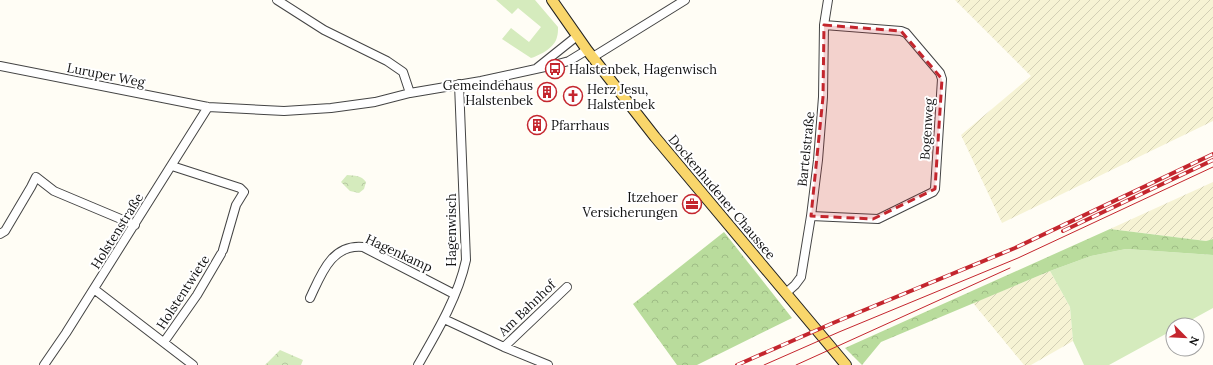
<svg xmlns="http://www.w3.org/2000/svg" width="1213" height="365" viewBox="0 0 1213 365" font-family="Lora,serif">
<defs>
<pattern id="farmland-furrows" width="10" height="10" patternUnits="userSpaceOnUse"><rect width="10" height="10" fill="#f6f3d4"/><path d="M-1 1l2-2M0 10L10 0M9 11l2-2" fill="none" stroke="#d2cfb5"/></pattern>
<pattern id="forest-crowns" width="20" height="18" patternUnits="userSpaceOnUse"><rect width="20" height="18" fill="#b9dc9c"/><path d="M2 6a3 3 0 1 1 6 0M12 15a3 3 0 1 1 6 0" fill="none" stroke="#9ebc85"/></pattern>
<pattern id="park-crowns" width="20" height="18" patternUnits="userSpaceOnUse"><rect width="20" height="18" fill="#d5ebbd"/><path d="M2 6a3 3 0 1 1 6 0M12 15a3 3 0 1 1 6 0" fill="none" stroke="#b6c8a1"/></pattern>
</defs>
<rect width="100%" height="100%" fill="#fffdf5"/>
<path fill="url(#farmland-furrows)" d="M955,0H1213V121L1002,223L961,135L1031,76Z
M1213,182V239L1206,241L1110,229Z
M1050,271L1070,307L1073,341L1031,365H1024L973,303Z"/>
<path fill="#d5ebbd" d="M496,0H535L558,27C558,30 558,34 557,37C555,47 541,55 531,58L502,39L511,28L529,42L541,27L518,8L512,14Z
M1126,249L1213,255V308L1182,325H1173V330L1109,365H1084L1073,341L1070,307L1050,271L1091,256Z"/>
<path fill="url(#forest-crowns)" d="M1110,229L1206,241L1213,239V255L1126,249L1091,256L1050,271L881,342L862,365L845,348Z
M724,232L792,318L697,365H677L633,304Z"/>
<path fill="url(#park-crowns)" d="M347,175C355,176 361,175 366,182L364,189L359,193L350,191L341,182Z
M280,350L303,360L301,365H265Z"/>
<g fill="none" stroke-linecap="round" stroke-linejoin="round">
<g stroke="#444" stroke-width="10">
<path id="minor" d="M277,0L324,30L387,61L403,72L410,93
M593,57L685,0
M0,66L208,107L284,111L331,108L375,102L410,93L481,81L554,65L569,61L587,50
M537,68L577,36
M172,166L240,188L244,192L236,205L223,250
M811,216L878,219L933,192L935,189L942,79L940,73L906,33L901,31L824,25
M0,234L5,231L31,187L36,177L54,191L135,225
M94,289L193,365
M786,293L795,285L801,277L811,216L818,160L823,97L824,25L828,0
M310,298C321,275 331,244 363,247L454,294
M444,319L504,347L548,365
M164,342L197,295L221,254
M504,347L567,287
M44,365L66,333L208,107
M418,365C437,332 458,297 466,260L459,84"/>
</g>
<g stroke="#222" stroke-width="12">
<path id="major" d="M552,0L587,50L655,137L846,365"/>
</g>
<use href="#minor" stroke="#fff" stroke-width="8"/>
<use href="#major" stroke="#f9d66b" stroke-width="10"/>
<path stroke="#c4262e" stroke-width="1" d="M764,365L839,332L1018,258L1213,167
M796,365L1010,268"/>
<g stroke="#c4262e" stroke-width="4">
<path id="rail" d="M1063,231L1213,160
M737,365L833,323L1015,248L1213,154"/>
</g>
<use href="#rail" stroke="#fff" stroke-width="2.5" stroke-dasharray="8" stroke-linecap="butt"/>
</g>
<path fill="#c4262e" fill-opacity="0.2" stroke="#c4262e" stroke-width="3" stroke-dasharray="8 5" stroke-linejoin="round" d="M824,25L901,31L942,79L935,189L873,219L811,216L823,97Z"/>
<defs>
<g id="bus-ring" transform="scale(1)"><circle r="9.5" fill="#fff" stroke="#c4262e" stroke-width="1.5"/><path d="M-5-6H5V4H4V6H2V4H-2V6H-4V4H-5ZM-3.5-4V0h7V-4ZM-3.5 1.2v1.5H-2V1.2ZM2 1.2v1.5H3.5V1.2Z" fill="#c4262e"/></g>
<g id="building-ring" transform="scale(1)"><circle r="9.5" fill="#fff" stroke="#c4262e" stroke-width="1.5"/><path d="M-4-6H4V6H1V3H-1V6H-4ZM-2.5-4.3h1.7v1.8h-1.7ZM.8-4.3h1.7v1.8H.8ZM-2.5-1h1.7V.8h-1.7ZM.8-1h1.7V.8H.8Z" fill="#c4262e"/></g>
<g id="church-ring" transform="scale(1)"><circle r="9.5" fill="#fff" stroke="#c4262e" stroke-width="1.5"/><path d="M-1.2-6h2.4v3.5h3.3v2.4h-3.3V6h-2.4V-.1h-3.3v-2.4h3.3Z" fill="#c4262e"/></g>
<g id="office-ring" transform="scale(1)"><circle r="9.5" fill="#fff" stroke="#c4262e" stroke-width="1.5"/><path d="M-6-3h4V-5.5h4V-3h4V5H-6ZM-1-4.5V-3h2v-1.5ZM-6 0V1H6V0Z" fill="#c4262e"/></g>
</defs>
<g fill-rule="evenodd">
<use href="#bus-ring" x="555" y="69"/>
<use href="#building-ring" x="547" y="92"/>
<use href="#church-ring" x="573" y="96"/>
<use href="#building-ring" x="537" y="125"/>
<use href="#office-ring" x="692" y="204"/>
</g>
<g text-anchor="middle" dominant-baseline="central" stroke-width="4" stroke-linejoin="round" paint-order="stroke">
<g font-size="13" fill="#111" stroke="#fff" text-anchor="start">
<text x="569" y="69">Halstenbek, Hagenwisch</text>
<text x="533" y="85" text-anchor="end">Gemeindehaus<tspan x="533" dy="15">Halstenbek</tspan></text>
<text x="587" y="89">Herz Jesu,<tspan x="587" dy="15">Halstenbek</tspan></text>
<text x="551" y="125">Pfarrhaus</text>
<text x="678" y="197" text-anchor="end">Itzehoer<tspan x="678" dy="15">Versicherungen</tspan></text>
</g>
<g font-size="13" fill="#111" stroke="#fff">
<text transform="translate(106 75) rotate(11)">Luruper Weg</text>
<text transform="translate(927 129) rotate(-86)">Bogenweg</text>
<text transform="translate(806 149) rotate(-84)">Bartelstraße</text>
<text transform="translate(722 197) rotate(50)">Dockenhudener Chaussee</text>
<text transform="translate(451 230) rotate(-90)">Hagenwisch</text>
<text transform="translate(117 231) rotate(-58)">Holstenstraße</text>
<text transform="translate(399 253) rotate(25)">Hagenkamp</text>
<text transform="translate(183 292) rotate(-57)">Holstentwiete</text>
<text transform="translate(527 308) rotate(-44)">Am Bahnhof</text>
</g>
</g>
<g transform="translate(1185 337) rotate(114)"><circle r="19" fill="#ffffff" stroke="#a0a0a0"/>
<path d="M0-3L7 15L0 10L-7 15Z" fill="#c4262e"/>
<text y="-6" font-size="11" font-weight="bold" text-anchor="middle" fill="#111111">N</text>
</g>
</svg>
